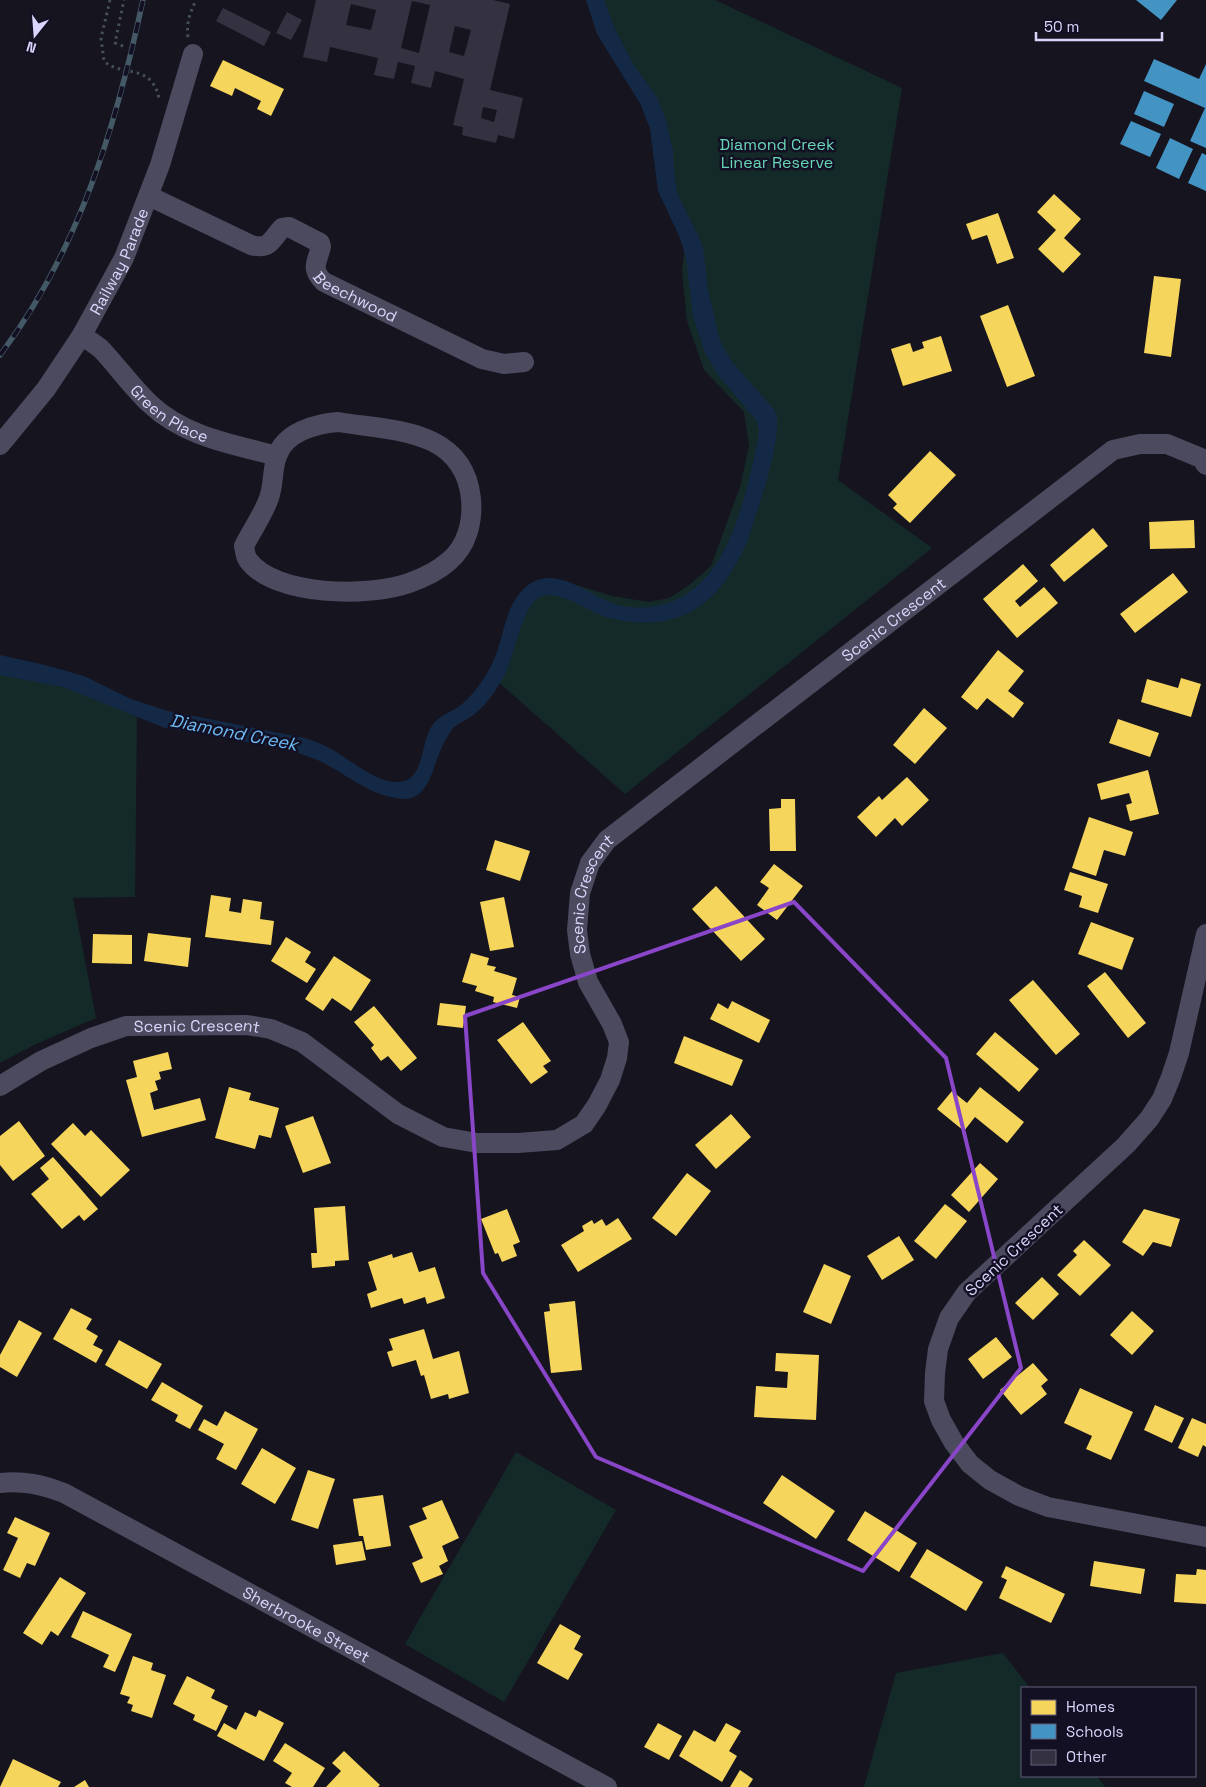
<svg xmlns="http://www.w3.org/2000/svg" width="1206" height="1787" viewBox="0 0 1206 1787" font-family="'Space Grotesk',sans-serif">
<rect width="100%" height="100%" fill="#16141f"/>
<path fill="#142a29" d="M596,0H715L902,88L838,480L932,548L625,794L495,679L511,618L552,580L573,584L612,596L649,602L669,598L688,586L711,566L740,487L749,446L744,412L704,370L687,321L682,271L686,239L664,158Z
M0,663L17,666L137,715L135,897L73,898L96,1018L36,1044L0,1063Z
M516,1452L616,1510L504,1702L405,1644Z
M1003,1653L1030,1688H1022V1776H1097L1105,1787H864L896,1673Z"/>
<path fill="#142946" d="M586,0H604L614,27L633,64L657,97L666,120L673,151L674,169L677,193L698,235L703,248L708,290L720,341L732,362L773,408C775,411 777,415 777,419C778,425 776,432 776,438C772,465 764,491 755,517C752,527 749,539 744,549C735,566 725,584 711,597C700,608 679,619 663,621C644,624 624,622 606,617C588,611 559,589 540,597C525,604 517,641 512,655C506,677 491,702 472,716C464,722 454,724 449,734C445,740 442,746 440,752C432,769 428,801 402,799C371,796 349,776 322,762C311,757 298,753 286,749L165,728L63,687L0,675V655L45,665L84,676L131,699L168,711L305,738C315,741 324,745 333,750C351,760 375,782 396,782C425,783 420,745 431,727C438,715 451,713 461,705C474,694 483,681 491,666C505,640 503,601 531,583C556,568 583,590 605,600C620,608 640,609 656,606C728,593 745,499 758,439L759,430L757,421L717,374L704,350L693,316L686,258L680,238L658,191L650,129L641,105L597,34Z"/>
<path fill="#f6d55c" d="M223,60L284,89L271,116L257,109L261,101L235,88L232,96L210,86Z
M1054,194L1081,219L1064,238L1081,254L1063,273L1038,249L1056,230L1037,212Z
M998,213L1014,258L997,264L987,235L972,240L966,224Z
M1154,276L1181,279L1171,357L1144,353Z
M1008,305L1035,376L1007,387L980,316Z
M941,336L952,371L903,386L891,349L910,343L913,352L924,348L922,342Z
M930,451L956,475L910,523L893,508L897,504L888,495Z
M1194,520L1195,548L1150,549L1149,522Z
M1093,528L1108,546L1064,582L1050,565Z
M1023,564L1038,581L1015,601L1020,607L1044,587L1058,603L1017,638L983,599Z
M1173,573L1188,592L1135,633L1120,614Z
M998,650L1024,671L1008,691L1024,703L1013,718L987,698L977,710L961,697Z
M1181,678L1201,684L1191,717L1141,702L1147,679L1178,688Z
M924,708L947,728L915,764L893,745Z
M1118,719L1159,733L1150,757L1109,743Z
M1148,770L1159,814L1130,821L1126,805L1132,803L1129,793L1101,800L1097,784Z
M907,777L929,800L902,826L895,818L876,837L857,817L879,796L882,800Z
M781,799H795L796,851H770L769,809L781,808Z
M1089,817L1133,832L1125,856L1104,850L1096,876L1072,868Z
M495,840L530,851L520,881L486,870Z
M774,864L803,886L777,920L757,905L769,888L760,882Z
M1070,872L1108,884L1098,913L1079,907L1082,896L1064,890Z
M716,886L765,939L741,961L692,909Z
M211,895L231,898L229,911L241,913L243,899L262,902L260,919L274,921L271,945L205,937Z
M504,897L514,947L490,951L480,902Z
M1091,922L1134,938L1122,970L1078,954Z
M148,933L191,938L188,967L144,961Z
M93,934L132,935V964L92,963Z
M286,937L311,952L305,962L316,969L307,983L271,961Z
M471,953L489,958L487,965L496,967L494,971L517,978L512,995L520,997L517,1008L493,1002L494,997L475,991L477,986L462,982Z
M334,956L371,980L351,1011L332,998L323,1011L305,999Z
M1105,972L1146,1023L1128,1038L1087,986Z
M1033,980L1080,1034L1056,1055L1009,1000Z
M732,1001L770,1020L759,1043L710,1019L718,1003L728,1009Z
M440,1003L466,1006L463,1028L437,1025Z
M374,1006L417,1058L401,1071L388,1056L381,1061L371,1048L374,1045L354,1022Z
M523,1022L551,1061L543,1066L548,1072L531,1084L497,1040Z
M995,1032L1039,1069L1019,1092L976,1054Z
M684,1036L743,1060L732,1086L674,1063Z
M168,1052L172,1069L159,1072L161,1079L155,1081L158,1090L150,1093L154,1110L200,1098L206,1120L142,1137L126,1080L137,1077L133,1061Z
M229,1087L251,1093L249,1100L279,1108L271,1138L259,1135L255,1149L215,1138Z
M980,1087L1024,1122L1007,1143L975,1117L964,1131L937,1109L952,1091L967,1103Z
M731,1114L751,1137L716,1169L695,1145Z
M313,1116L331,1163L303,1173L285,1126Z
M19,1121L45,1156L13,1181L0,1165V1136Z
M73,1123L85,1136L91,1130L130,1170L101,1197L51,1144Z
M53,1157L98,1209L84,1221L79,1215L62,1229L31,1194L49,1179L40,1168Z
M980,1163L998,1179L969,1212L951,1195Z
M687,1173L711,1191L676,1236L652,1218Z
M945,1204L967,1221L936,1259L914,1241Z
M345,1206L349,1260L335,1261V1266L312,1268L311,1253H317L314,1208Z
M507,1209L520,1242L513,1245L517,1256L502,1262L498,1253L495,1254L481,1219Z
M1144,1209L1180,1219L1171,1247L1153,1242L1143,1256L1122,1242Z
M618,1218L632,1239L578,1272L561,1245L584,1231L582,1226L592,1220L594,1224L602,1219L606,1226Z
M899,1236L914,1260L882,1280L867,1256Z
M1084,1240L1111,1265L1080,1296L1057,1275L1077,1255L1073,1251Z
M412,1252L419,1272L435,1267L445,1298L427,1304L425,1297L404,1304L402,1298L371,1308L367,1294L377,1290L368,1262L392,1254L393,1258Z
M824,1264L851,1276L831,1324L803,1312Z
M1042,1277L1059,1294L1033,1320L1015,1303Z
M575,1301L582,1370L551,1373L544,1312L550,1311L549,1304Z
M71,1308L92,1319L86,1329L98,1336L93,1345L103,1350L96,1363L53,1339Z
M1132,1311L1154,1331L1132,1355L1110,1335Z
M19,1320L42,1333L17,1377L0,1367V1355Z
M424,1329L433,1359L459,1351L469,1393L449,1399L448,1394L431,1399L424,1375L421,1376L416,1360L392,1367L387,1352L393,1350L389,1339Z
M996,1337L1012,1357L983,1379L968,1359Z
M119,1340L162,1364L147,1389L105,1365Z
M776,1353L819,1355L816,1420L754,1417L756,1386L787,1388L788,1372L775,1371Z
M1033,1363L1048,1380L1041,1386L1047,1394L1021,1415L1000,1390Z
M162,1382L203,1406L190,1429L175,1421L178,1415L151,1400Z
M1080,1388L1133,1412L1111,1460L1086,1449L1092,1436L1064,1423Z
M1155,1405L1184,1418L1172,1443L1144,1430Z
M225,1411L258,1429L236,1470L216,1459L224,1444L198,1430L204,1419L217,1426Z
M1192,1418L1206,1424V1447L1203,1445L1198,1457L1178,1448Z
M262,1448L296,1468L275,1504L241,1484Z
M308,1470L335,1479L318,1529L291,1520Z
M782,1475L835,1511L816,1539L763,1503Z
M383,1495L391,1546L366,1550L363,1536H359L353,1499Z
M442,1500L459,1538L442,1546L448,1561L439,1566L443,1574L421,1583L412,1563L423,1558L409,1526L427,1519L422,1508Z
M865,1511L917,1543L899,1572L847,1540Z
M15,1517L50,1533L35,1566L27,1563L20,1578L3,1570L18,1538L7,1533Z
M362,1541L366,1560L336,1565L333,1545Z
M927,1549L983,1582L966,1611L910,1577Z
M1094,1561L1145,1569L1141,1594L1090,1586Z
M1006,1566L1065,1594L1051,1623L999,1598L1007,1580L1001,1577Z
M1197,1569L1206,1570V1604L1174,1602L1176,1574L1196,1575Z
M60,1577L86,1593L58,1636L51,1631L42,1645L23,1633Z
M83,1611L132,1634L115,1672L103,1667L109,1655L71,1637Z
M560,1624L581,1636L574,1649L583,1654L568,1680L537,1663Z
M133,1656L153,1663L151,1670L166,1675L152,1718L131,1711L133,1705L127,1703L130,1697L120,1694Z
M187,1676L215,1690L211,1698L228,1706L216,1731L193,1720L195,1715L173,1704Z
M259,1710L284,1723L264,1761L217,1736L224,1723L236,1730L245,1712L256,1717Z
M658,1723L682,1736L669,1760L644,1747Z
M726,1723L741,1731L729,1751L737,1756L722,1782L679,1756L694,1730L715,1742Z
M285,1743L325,1768L313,1787H292L285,1783L292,1773L273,1761Z
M344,1751L380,1785L378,1787H326L341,1771L332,1763Z
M13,1759L61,1782L58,1787H0Z
M740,1770L753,1779L748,1787H730Z
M85,1780L89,1787H74Z"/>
<path fill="#4393c3" d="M1136,0H1177L1161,20Z
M1154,59L1199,79L1206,64V148L1190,141L1205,108L1144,81Z
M1144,91L1174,104L1164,127L1134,114Z
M1131,121L1161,134L1150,157L1120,144Z
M1170,138L1193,149L1179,179L1156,168Z
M1202,153L1206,155V191L1188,183Z"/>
<path fill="#343241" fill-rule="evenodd" d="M316,0H493L510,4L490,90L523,98L514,139L498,135L496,143L462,135L463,127L453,125L464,79L435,71L431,88L411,83L415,66L398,62L394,79L374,75L378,58L330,47L327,62L303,57ZM412,1L430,5L419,53L401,48ZM351,4L376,10L371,30L346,25ZM455,26L471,30L464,56L449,52ZM483,107L497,110L494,122L481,118Z
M223,8L271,32L264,46L216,21Z
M287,12L302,20L291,40L276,33Z"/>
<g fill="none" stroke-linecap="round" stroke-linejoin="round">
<path stroke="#45505b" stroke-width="3" stroke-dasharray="2.5 4" stroke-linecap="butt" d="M110,0L101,38L104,61C117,74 139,67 152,82C156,88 159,94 159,101
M188,37C186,23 190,13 196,0
M123,46L115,43L124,0"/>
<g stroke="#4b4a5f" stroke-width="20">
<path id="s1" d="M149,196L251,245C270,250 271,240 282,228L289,227L320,243L321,247C317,262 310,269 324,282L482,359L504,364L524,362"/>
<path id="s2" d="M82,335C88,340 95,344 101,349C118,367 132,387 150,404C185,437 232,444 277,456"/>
<path d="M338,422C392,431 464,428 471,499C473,522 467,546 449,561C438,571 423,578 409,583C370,597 275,597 248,560C245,556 245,550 244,546C252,530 263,515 269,498C274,484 272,469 277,456C285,432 315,424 338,422Z"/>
<path id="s3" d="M0,445L46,389L82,335L124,258L160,165L193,54"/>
<path d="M1206,934L1179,1053L1171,1077L1162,1099L1149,1119L1126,1145L967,1292L949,1318L938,1349L935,1373L934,1401L941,1420L954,1443L970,1464L990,1480L1019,1496L1048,1507L1206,1537"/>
<path id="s4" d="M0,1086L41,1061L91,1038L126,1026L247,1025L271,1029L302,1042L398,1114L443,1137L477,1143H518L557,1140L584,1124L597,1105L610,1080L617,1058L619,1042L612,1024L588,982L580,954L577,930L580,893L590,863L607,840L1113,450L1140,444H1167L1201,458L1206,465"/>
<path id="s5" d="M0,1483C23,1480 43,1485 64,1493L607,1787"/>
</g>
<g stroke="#445966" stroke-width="5.5">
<path id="rail" d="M0,355C79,251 116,126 143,0"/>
</g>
<use href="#rail" stroke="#131024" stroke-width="4" stroke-dasharray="11" stroke-linecap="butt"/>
</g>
<path fill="none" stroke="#8946c8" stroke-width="4" stroke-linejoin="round" d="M794,902L946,1058L1021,1368L863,1571L596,1457L483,1273L465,1016Z"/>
<g text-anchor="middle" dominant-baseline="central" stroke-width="5" stroke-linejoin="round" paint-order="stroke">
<g font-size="16" fill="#67d7b6" stroke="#131024">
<text x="777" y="144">Diamond Creek<tspan x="777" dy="18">Linear Reserve</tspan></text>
</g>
<g font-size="16" fill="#d9d6fc" stroke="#131024">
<text stroke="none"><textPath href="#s3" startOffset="220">Railway Parade</textPath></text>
<text stroke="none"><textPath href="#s1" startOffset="271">Beechwood</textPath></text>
<text stroke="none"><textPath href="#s2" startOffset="119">Green Place</textPath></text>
<text stroke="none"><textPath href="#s4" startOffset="1306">Scenic Crescent</textPath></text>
<text stroke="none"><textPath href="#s4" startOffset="886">Scenic Crescent</textPath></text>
<text stroke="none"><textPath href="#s4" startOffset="211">Scenic Crescent</textPath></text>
<text transform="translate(1014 1250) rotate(-43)">Scenic Crescent</text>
<text stroke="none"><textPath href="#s5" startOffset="341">Sherbrooke Street</textPath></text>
</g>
<g font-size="18" font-style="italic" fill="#6cbbf4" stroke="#131024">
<text transform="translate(234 732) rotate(11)">Diamond Creek</text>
</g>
</g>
<rect x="1021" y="1687" width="175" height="90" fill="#131024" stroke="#625f7a"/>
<rect x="1031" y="1700" width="25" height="15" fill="#f6d55c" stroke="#625f7a"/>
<text x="1066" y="1712" font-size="15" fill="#d9d6fc">Homes</text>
<rect x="1031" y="1724" width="25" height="15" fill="#4393c3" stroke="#625f7a"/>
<text x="1066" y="1737" font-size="15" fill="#d9d6fc">Schools</text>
<rect x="1031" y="1750" width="25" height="15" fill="#343241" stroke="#625f7a"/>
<text x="1066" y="1762" font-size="15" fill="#d9d6fc">Other</text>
<g transform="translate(35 35) rotate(197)" stroke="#131024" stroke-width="4" paint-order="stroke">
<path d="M0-4L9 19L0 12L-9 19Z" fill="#d9d6fc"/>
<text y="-8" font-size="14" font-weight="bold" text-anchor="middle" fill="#d9d6fc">N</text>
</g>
<path d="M1036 32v8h126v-8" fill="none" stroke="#d9d6fc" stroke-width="2.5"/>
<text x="1044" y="32" font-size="15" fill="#d9d6fc" stroke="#131024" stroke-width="4" paint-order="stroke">50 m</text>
</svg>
